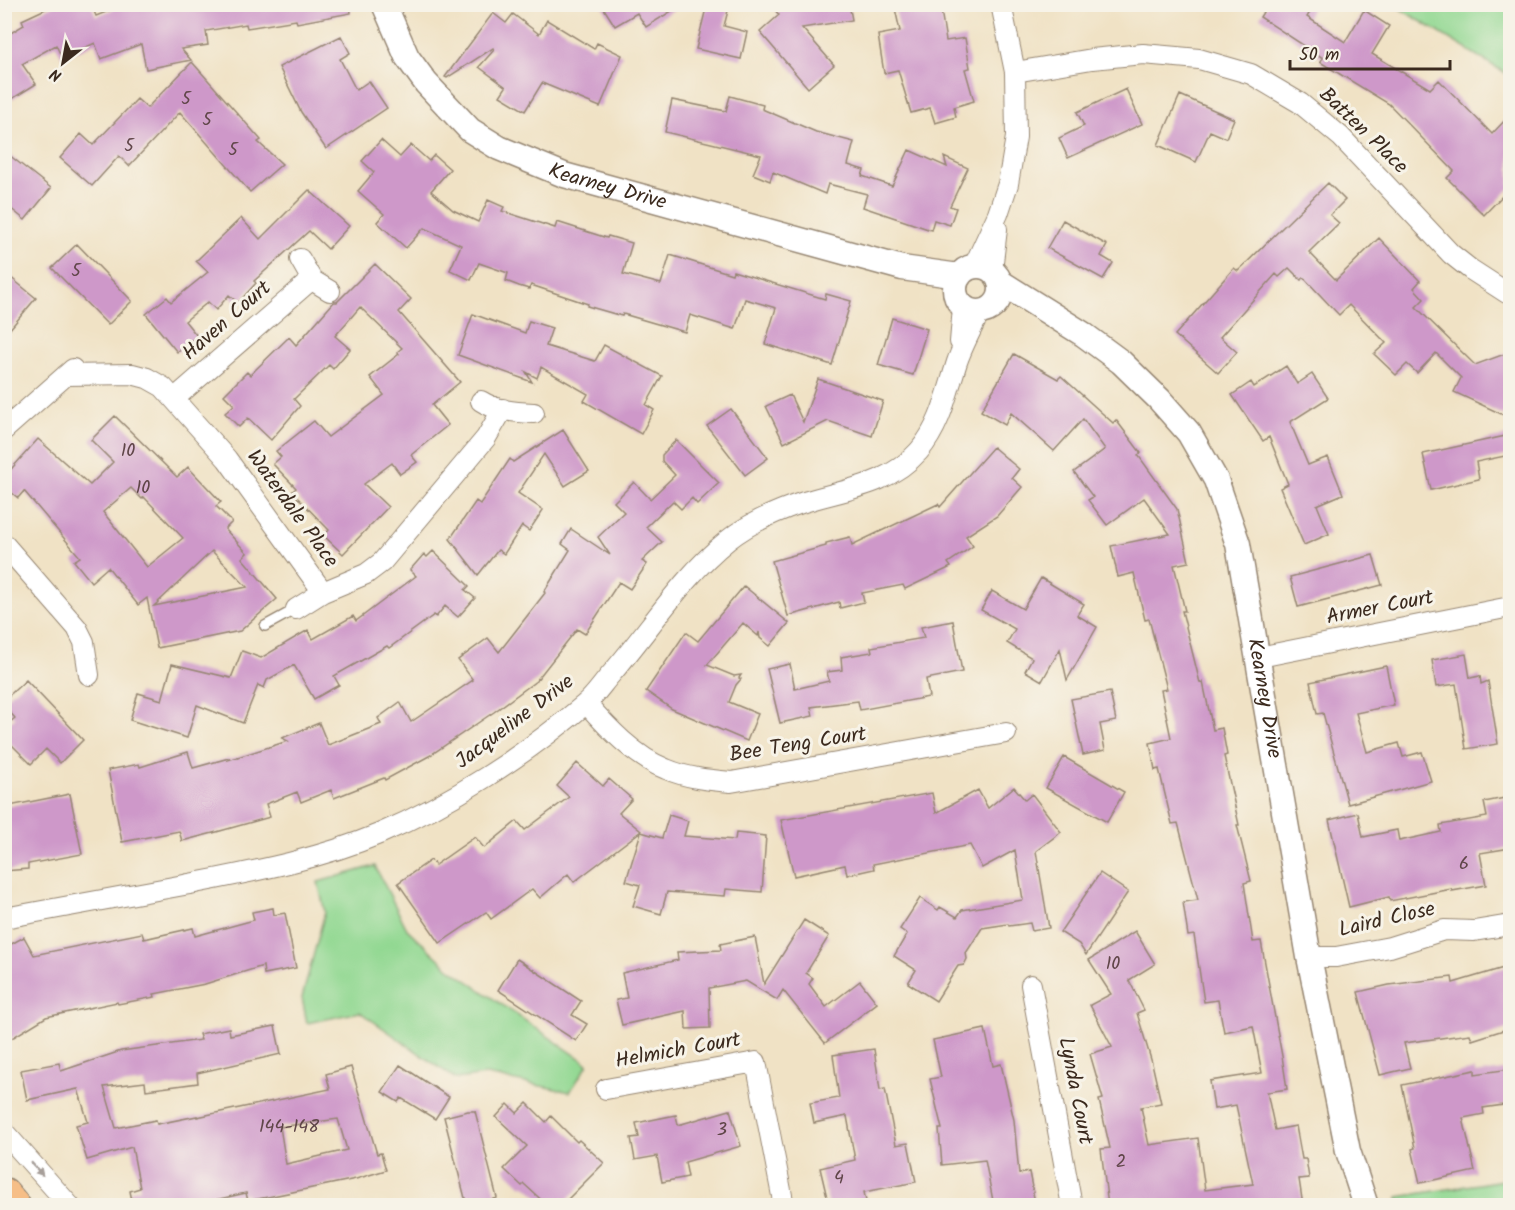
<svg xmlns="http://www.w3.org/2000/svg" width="1515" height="1210" viewBox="0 0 1515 1210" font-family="Kalam,sans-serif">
<rect width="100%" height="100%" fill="#f7f3e8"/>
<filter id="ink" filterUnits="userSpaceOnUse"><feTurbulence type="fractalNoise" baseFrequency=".0167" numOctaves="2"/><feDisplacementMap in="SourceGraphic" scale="12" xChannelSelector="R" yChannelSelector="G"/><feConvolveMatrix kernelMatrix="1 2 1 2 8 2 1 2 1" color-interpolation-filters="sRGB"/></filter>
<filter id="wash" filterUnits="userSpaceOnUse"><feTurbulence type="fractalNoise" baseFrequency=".008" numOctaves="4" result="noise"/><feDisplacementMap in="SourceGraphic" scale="24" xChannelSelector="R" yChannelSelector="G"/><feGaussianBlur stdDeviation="1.35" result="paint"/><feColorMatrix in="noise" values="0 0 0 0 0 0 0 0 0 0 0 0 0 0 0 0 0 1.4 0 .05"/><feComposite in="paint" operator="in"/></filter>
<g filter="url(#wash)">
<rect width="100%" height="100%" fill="#f0e2c5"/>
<path fill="#92d892" stroke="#668158" stroke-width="1.5" d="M1394,5H1510V76Z
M375,866L407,929L449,968L588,1064L570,1092L486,1075L456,1079L360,1012L307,1023L302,998L325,912L318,882Z
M1510,1179V1205H1398V1197Z"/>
<g id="blocks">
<path fill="#ce98c9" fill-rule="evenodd" d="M56,4H91L96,16L126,4H350L351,13L297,23L296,20L247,28L246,24L206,31L208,45L181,49L191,60L146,69L141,44L101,59L95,43L62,58L56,45L22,64L36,84L4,104V37L24,25L22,20Z
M601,4H683L646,27L637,13L615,26Z
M707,4L729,7L724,26L747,32L741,59L696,49Z
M770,4H849L852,20L802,28L834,65L808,88L760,32L779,15Z
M894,4H940L946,41L965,38L970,68L965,69L974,101L954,107L956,117L935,123L930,108L911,113L898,70L884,73L878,35L900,31Z
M1268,4H1315L1307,17L1345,42L1364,10L1389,26L1372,54L1430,89L1439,80L1492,134L1510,115V188L1484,215L1447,178L1454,171L1389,104L1320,62L1323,58L1260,17Z
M493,13L506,23L513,14L539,34L547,20L594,49L597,43L622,55L600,107L542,83L525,111L500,96L506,87L479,67L494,50L493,48L447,78L445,77Z
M341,36L350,53L340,59L356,90L369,81L387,108L326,149L301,112L279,67Z
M192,62L261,140L258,142L282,164L250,192L180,112L129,166L119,156L92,186L60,158L81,134L93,145L137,99L147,108Z
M1126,89L1142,124L1068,158L1059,138L1084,126L1077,112Z
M1180,95L1234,119L1226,138L1210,131L1196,162L1158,145Z
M730,96L763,105L762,109L816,132L854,142L848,165L864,170L862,176L892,186L909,150L947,167L944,157L968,168L950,206L956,208L950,225L934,220L931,230L863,207L867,194L828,184L825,194L773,172L770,181L753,174L761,155L665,132L672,100L726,111Z
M381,140L400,157L411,145L429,161L434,155L450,169L431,191L453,210L478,222L488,200L504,207L502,211L555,228L557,222L607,238L608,236L632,243L623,274L661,284L670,255L732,274L733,271L825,299L826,294L851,301L832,365L765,344L776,308L745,299L735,329L690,315L685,332L623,314L622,316L587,306L588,304L531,285L529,289L519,286L506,281L508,273L479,263L471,280L450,270L461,245L424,228L406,248L377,222L384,214L358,191L374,172L362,161Z
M4,151L51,188L25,220L4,203Z
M1328,183L1345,200L1330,215L1339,223L1309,252L1336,280L1379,238L1420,281L1414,288L1424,299L1416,307L1475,365L1510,352V418L1454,392L1461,378L1436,353L1417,373L1407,364L1396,375L1374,354L1386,343L1349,305L1339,315L1304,278L1301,280L1289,268L1279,277L1276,274L1220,337L1237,352L1218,373L1175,335L1234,268L1238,271Z
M309,190L349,226L328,249L309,231L254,281L256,283L238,303L229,295L216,310L208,302L185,321L197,336L177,352L146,314L167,297L171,302L208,272L196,261L241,218L260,239Z
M1063,220L1107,245L1101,256L1113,263L1103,279L1047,248Z
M77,244L132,301L108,325L52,268Z
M375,264L411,299L399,312L460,382L432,405L448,425L411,455L417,462L400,474L392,463L364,484L388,507L343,554L324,536L329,530L292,492L296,488L273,464L281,457L276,451L314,421L328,437L384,395L370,377L399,354L397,352L402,348L360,307L335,336L350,349L333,369L329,365L294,399L300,406L271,440L248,418L239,427L225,413L234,405L224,395L247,372L250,375L289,337L296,345L334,302H337Z
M4,272L36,298L4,336Z
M473,314L525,333L529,321L552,328L546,346L595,361L604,345L662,376L646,405L654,410L641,434L584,401L588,394L541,367L537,378L526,372L532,382L458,355Z
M892,318L927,329L913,375L878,365Z
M1014,354L1058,379L1061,376L1113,423L1116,420L1141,453L1138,455L1177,509L1189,562L1174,565L1185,611H1182L1200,683L1203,682L1213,730L1222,728L1227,755L1224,756L1239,825H1237L1251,881L1244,883L1253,942L1261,941L1282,1056L1287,1089L1267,1092L1275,1130L1296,1126L1302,1159H1306L1309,1178L1299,1179L1303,1206H1108L1101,1149L1110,1148L1099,1100L1103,1099L1090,1054L1112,1047L1090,1005L1111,994L1089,960L1135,931L1155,964L1129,980L1144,1010L1137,1013L1152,1063L1161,1103L1141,1107L1149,1145L1198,1138L1205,1190L1253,1184L1236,1105L1214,1109L1210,1081L1262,1073L1253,1026L1224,1032L1218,1000L1204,1002L1194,935L1188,936L1183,902L1198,900L1178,823L1172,824L1159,769L1155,770L1150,743L1171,738L1161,690L1167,689L1149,619L1145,620L1134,573L1118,577L1111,546L1170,534L1144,498L1107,525L1088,500L1093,497L1074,472L1105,449L1083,419L1054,451L1011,413L1005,425L981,411Z
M1286,366L1297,384L1312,374L1328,398L1290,422L1308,465L1328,457L1343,494L1317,505L1329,534L1304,545L1280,488L1288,484L1269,437L1263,441L1232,395L1251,382L1254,387Z
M818,379L883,401L872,436L828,421L784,443L766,406L790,395L803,422Z
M731,409L768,458L745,475L707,426Z
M115,416L177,477L188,467L221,502L216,506L232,522L225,529L247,553L242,558L277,599L240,631L157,648L147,598L138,605L108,567L91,582L74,561L80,557L24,491L18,498L4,486V477L38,439L90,485L113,462L91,440ZM131,488L142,499L144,497L183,538L147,567L103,512ZM212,551L247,587L154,606Z
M563,430L589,471L565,486L544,454L518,493L543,510L529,531L522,526L504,554L498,550L478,575L450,539L476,501L480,504L510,459L513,462Z
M1510,435V455L1476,462L1479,479L1431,490L1423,454Z
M676,440L719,483L697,504L692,498L681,509L673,501L646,527L662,542L642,561L647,564L630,589L619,582L585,634L577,629L536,681L494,712L429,756L385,780L384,778L334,798L331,790L301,802L297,792L266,804L270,817L213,833L182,841L179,831L122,842L108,770L139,764L140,767L188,752L193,768L229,758L228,760L288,741L282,738L319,723L328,745L381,724L378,718L400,702L411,722L473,680L458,660L488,638L499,652L545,593L544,592L570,550L562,544L571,529L610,555L598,537L624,512L614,502L634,482L650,499L675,475L662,461V455Z
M993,447L1019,469L1012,478L1022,487L997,516L966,536L973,546L948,563L951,567L905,589L903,585L862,593L864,602L840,608L839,602L788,616L772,561L826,546V543L850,537L852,545L938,504L940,507Z
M433,551L469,586L465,590L475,598L458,617L445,606L436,617L434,615L389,648L387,646L334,676L339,685L314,699L294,665L267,680L264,688L258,685L243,723L197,705L187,738L130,720L138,693L162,700L172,664L231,678L242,651L261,658L308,630L313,639L353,616L356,621L416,576L410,570L424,554L427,557Z
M1373,555L1382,585L1298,607L1290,577Z
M1041,578L1084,604L1077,615L1097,627L1067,680L1060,649L1042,681L1025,671L1032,658L1007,643L1015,629L981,610L992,591L1023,609Z
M744,586L789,623L770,646L760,638L759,632L758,636L743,623L707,665L734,676L741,675L739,678L741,679L736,685L729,702L758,714L747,741L672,709L646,691L686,632L698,641Z
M953,621L962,672L926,679L929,697L860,710L858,701L811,707L813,716L780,723L767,669L790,664L795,689L829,681L827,672L842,670L841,657L872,652L871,647L924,638L921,627Z
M1466,654L1470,678L1480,676L1481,684L1488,681L1498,744L1466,749L1456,684L1436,687L1432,660Z
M1386,666L1394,705L1356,713L1367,752L1399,743L1403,757L1422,752L1431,781L1348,804L1323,713L1317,714L1310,682Z
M26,680L83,740L60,763L46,749L31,764L4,737V727L15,718L4,706V700Z
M1110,692L1116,721L1100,724L1105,750L1083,755L1071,699Z
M1064,757L1124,792L1107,822L1046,788Z
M577,763L603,786L609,779L632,799L619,813L641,831L574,882L568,874L540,898L532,889L491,919L486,912L440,943L398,883L431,860L435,865L475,837L484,848L517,821L525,830L569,797L557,786Z
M1014,787L1025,800L1032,794L1061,832L1036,851L1049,928L1032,931L1030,923L1009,926L1008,924L982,928L966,953L967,959L964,965L958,966L936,1001L908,983L916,970L894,956L907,934L900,929L920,898L938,910L940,907L957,917L962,910L1023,900L1015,850L982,868L970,845L873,864L874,869L847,875L845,865L794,876L781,820L932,793L936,813L978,790L988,808Z
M70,794L82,854L28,864V869L4,871V807Z
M1510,797V848L1480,853L1486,885L1452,891V889L1390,901L1389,897L1349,907L1329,820L1358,813L1363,837L1397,830L1399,841L1441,832L1440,825L1487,817L1484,802Z
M669,815L688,821L684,836L735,840L736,833L766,836L762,892L726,889L725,896L667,892L661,914L633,906L640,885L626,881L641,832L662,838Z
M1100,873L1128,892L1086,955L1079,944L1060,932Z
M273,908L274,915L285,913L296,968L264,974L263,966L205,984L154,994L155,997L118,1004L117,1002L46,1017L4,1043V948L24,937L34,955L142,933L144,939L193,928L195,936L254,920L252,912Z
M804,920L829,936L806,973L813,978L809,984L826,1007L860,981L877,1003L825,1043L783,990L777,1000L746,981L709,988L710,1028L686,1029L685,1011L622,1025L616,1000L627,998L622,973L678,960L677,952L721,950L720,944L755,937L764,984Z
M517,959L581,1001L572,1015L587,1024L576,1041L498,990Z
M1510,966V1028L1472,1040L1470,1034L1404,1043L1410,1068L1380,1075L1358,992L1389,985L1452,977L1453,983Z
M275,1026L281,1054L197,1073L198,1083L146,1090L145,1082L104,1087L116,1128L156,1120L157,1124L197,1116V1117L330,1089L326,1074L351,1067L377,1154L381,1153L386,1170L356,1179L248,1201L246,1193L189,1206H133L130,1191L140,1188L132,1147L87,1160L76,1125L88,1122L78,1089L27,1100L21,1070L59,1063L61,1071L121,1051L201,1040L199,1034L229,1028L230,1035ZM338,1119L347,1150L286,1164L280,1127Z
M985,1029L993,1066L1001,1064L1014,1120L1019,1174L1029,1172L1035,1203L1025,1206H994L985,1160L942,1165L939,1129H942L930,1079L941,1077L933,1040Z
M874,1049L880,1090L885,1089L896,1145L908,1143L916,1182L864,1192L867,1206H829L820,1168L855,1160L847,1116L814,1123L810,1103L839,1098L833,1055Z
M400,1065L449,1097L435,1119L401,1098L398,1102L382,1092Z
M1510,1069V1104L1483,1108L1484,1114L1463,1118L1475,1171L1420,1183L1412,1149L1415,1148L1402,1085L1475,1070V1074Z
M527,1103L546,1122L551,1116L577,1142L579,1140L604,1163L561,1206H548L524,1184L522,1186L504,1169L527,1146L496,1117L508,1104L517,1113Z
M730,1110L741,1146L685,1162L688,1177L662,1182L657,1156L635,1160L631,1138L639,1137L636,1123L676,1115L678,1125Z
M468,1111H475L497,1198L492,1200L493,1206H467L444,1117Z"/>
</g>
</g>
<g filter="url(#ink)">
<use href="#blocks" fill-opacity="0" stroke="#968672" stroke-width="1.5"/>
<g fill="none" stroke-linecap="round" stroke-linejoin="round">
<g stroke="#968672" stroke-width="12">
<path id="service" d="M265,626L296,609"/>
</g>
<g stroke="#968672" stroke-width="22">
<path id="minor" d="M1015,72L1092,59L1143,54L1199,59L1251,74L1300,103L1341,137L1451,254L1470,269L1507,293
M300,259L312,280L330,291
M974,266L998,214L1008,184L1016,137L1015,72L1001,4
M992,270L997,229
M960,342L963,307
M66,375L132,374L147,378L163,387L227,459L323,592L366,574L382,562L486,438L503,409
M174,399L312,279
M481,401C496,411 516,412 534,413
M4,430L73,369
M4,544L77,628L84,642L89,675
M296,609L323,592
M1259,657L1510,607
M586,703C608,728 635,757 666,769C687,778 709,780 731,782L1006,733
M4,918C64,907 124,896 184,885C250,872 317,860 379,834C450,804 525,755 584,705C595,696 603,683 612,673C651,628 682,577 728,540C750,522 777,511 804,502C845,489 888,486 919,451C941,425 947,393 957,362C963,345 972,328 980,312
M1309,957H1336L1390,947L1444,930L1474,931L1510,925
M1031,985L1072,1206
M606,1089L756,1062L784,1206
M4,1132L70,1206"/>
</g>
<g stroke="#968672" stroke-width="27">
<g id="tertiary">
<path id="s1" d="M384,4L407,57L426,83L470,130L499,148L564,175L902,268L959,276"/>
<circle cx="978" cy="289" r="23"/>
<path id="s2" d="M1000,282L1083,334L1121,362L1159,399L1189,433L1216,480L1238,544L1309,957L1348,1151L1366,1206"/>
</g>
</g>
<g stroke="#968672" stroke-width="33">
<path id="primary" d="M4,1193L15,1206"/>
</g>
<use href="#service" stroke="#fff" stroke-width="9"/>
<use href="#minor" stroke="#fff" stroke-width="20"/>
<use href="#tertiary" stroke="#fff" stroke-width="24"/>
<use href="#primary" stroke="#f6be87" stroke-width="30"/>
</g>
<defs><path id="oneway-solid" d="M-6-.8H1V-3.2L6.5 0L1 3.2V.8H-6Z" transform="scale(1.5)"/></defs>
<use fill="#a79f9a" href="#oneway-solid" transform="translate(37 1169) rotate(48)"/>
</g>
<g text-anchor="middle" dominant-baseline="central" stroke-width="6" stroke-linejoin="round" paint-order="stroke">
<g font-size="18" fill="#604649">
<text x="186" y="99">5</text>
<text x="207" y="120">5</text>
<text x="129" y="146">5</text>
<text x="233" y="150">5</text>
<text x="76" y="271">5</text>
<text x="128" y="451">10</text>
<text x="143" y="488">10</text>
<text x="1464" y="864">6</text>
<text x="1113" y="964">10</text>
<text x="289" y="1127">144-148</text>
<text x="722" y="1130">3</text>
<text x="1121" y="1162">2</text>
<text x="839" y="1178">4</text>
</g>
<g font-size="21" fill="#3b2a1e" stroke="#f7f3e8">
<text transform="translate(1363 131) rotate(44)">Batten Place</text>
<text stroke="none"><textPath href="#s1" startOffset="304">Kearney Drive</textPath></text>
<text transform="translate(227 321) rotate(-41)">Haven Court</text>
<text transform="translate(292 509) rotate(54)">Waterdale Place</text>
<text transform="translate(1380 608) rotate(-11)">Armer Court</text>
<text stroke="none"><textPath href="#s2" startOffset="522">Kearney Drive</textPath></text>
<text transform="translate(515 722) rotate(-37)">Jacqueline Drive</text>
<text transform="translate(798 745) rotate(-9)">Bee Teng Court</text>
<text transform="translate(1387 920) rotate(-13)">Laird Close</text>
<text transform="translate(678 1051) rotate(-10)">Helmich Court</text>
<text transform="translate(1075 1091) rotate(79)">Lynda Court</text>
</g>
</g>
<rect width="1515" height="1210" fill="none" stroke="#f7f3e8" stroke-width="24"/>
<g transform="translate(63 63) rotate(211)" stroke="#f7f3e8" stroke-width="4.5" paint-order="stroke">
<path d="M0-4.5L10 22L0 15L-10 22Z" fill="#3b2a1e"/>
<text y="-9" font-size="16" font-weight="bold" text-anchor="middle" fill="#3b2a1e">N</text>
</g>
<path d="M1290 60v9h160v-9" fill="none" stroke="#3b2a1e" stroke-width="3"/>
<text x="1299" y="60" font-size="18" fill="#3b2a1e" stroke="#f7f3e8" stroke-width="4.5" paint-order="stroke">50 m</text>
</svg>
